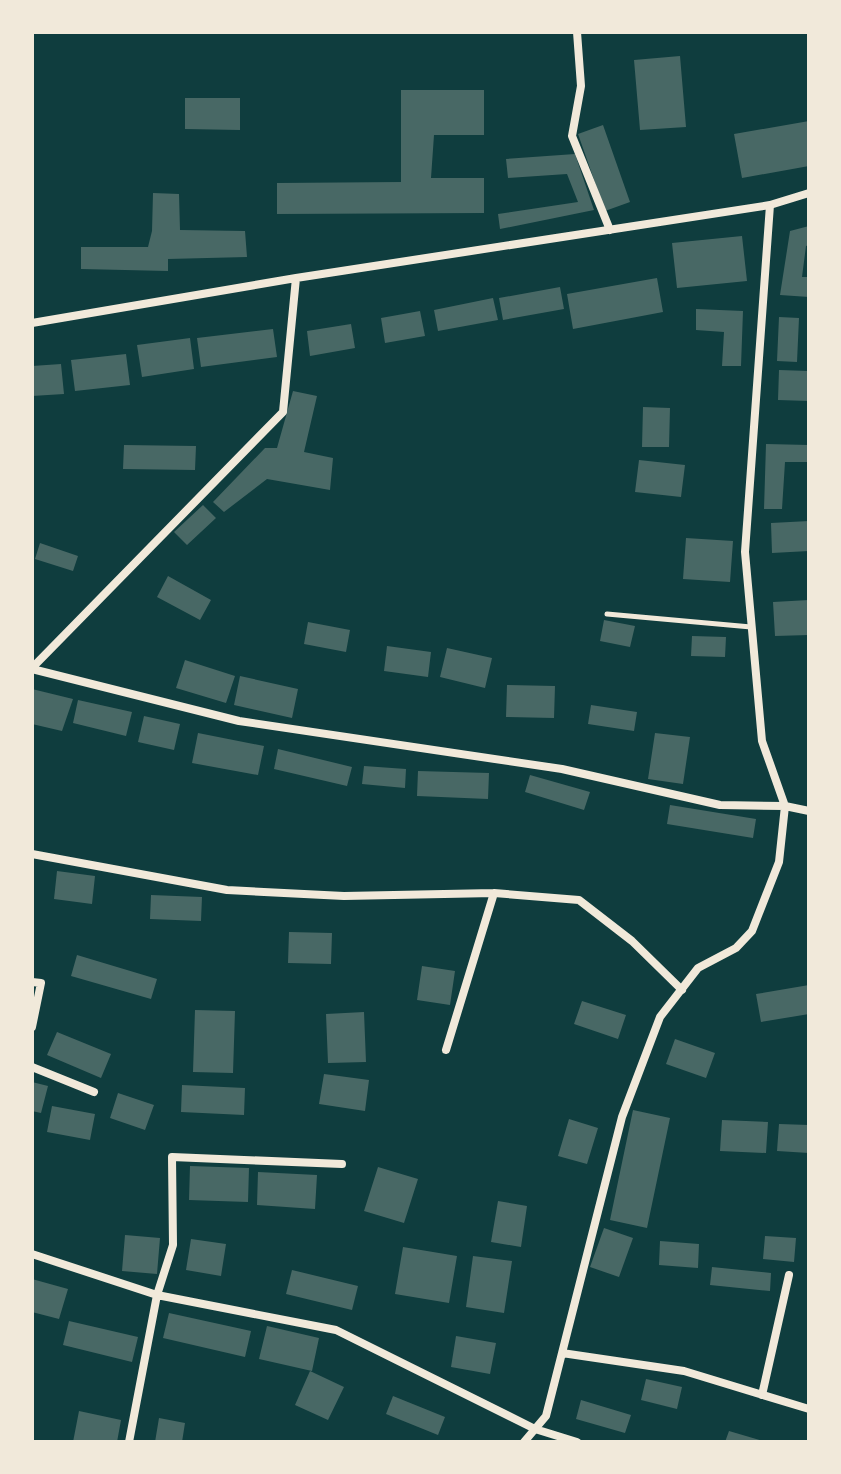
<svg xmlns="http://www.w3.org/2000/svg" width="841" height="1474" viewBox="0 0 841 1474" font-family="'Nunito Sans',sans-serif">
<rect width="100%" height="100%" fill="#0f3d3e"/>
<path fill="#486865" d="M680,56L686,127L640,130L634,60Z
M401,90H484V135H434L431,178H484V213L277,214V183L401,182Z
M185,98H240V130L185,129Z
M809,121V166L742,178L734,134Z
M603,125L630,202L605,211L578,134Z
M575,154L594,210L500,229L498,214L578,202L567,174L508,178L506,159Z
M153,193L179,194L180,230L245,231L247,257L168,259V271L81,269V247H148L152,231Z
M809,226V245L806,246L802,277H809V297L780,295L790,231Z
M742,236L747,281L677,288L672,243Z
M657,278L663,312L573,329L567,294Z
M560,287L564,309L503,320L499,298Z
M493,298L498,320L438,331L434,310Z
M696,309L743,311L741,366H722L724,332L696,330Z
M420,311L425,336L385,343L381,318Z
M779,317L799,318L797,362L777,361Z
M351,324L355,348L310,356L307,331Z
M273,329L277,357L201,367L197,338Z
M190,338L194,369L142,377L137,345Z
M126,354L130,385L75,391L71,360Z
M61,364L64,394L32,396V366Z
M779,370L809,371V401L778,400Z
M293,391L317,396L304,452L333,458L330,490L267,479L224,512L213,502L265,448H277Z
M643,407L670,408L669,447H642Z
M766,444L809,445V462H785L782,509H764Z
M124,445L196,446L195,470L123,469Z
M639,460L685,465L681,497L635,492Z
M203,505L216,518L187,545L174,532Z
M809,521V551L772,553L771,523Z
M686,538L733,541L730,582L683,579Z
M40,543L78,556L73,571L35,559Z
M168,576L211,600L200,620L157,597Z
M809,600V635L775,636L773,602Z
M604,620L635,626L630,647L600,641Z
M308,622L350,630L346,652L304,644Z
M692,636L726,637L725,657L691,656Z
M387,646L431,652L428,677L384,671Z
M447,648L492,658L485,688L440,677Z
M185,660L235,676L226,703L176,688Z
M240,676L298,689L292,718L234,705Z
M507,685L555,686L554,718L506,717Z
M32,689L73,699L62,731L32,724Z
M78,700L132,712L126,736L73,723Z
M591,705L637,712L634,731L588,724Z
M144,716L180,724L174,750L138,742Z
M198,733L264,746L258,775L192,763Z
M655,733L690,737L683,784L648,779Z
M278,749L352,767L347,786L274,769Z
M364,766L406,769L405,788L362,784Z
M418,771L489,773L488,799L417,796Z
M530,775L590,792L584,810L525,792Z
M670,805L756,819L753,838L667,824Z
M57,871L95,876L92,904L54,899Z
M151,895L202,897L201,921L150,919Z
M289,932L332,933L331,964L288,963Z
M77,955L157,979L151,999L71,976Z
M422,966L455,971L450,1005L417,1000Z
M809,985V1014L761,1022L756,994Z
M582,1001L626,1015L618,1039L574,1024Z
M195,1010L235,1011L233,1073L193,1072Z
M364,1012L366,1062L328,1063L326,1014Z
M57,1032L111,1054L101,1078L47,1055Z
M675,1039L715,1053L706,1078L666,1064Z
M324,1074L369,1080L365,1111L319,1104Z
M32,1082L48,1086L41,1113L32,1111Z
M182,1085L245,1088L244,1115L181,1112Z
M118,1093L154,1105L145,1130L110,1118Z
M52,1106L95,1114L90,1140L47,1132Z
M633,1110L670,1118L647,1228L610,1220Z
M569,1119L598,1128L587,1164L558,1156Z
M722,1120L768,1122L766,1153L720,1151Z
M779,1124L809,1125V1153L777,1151Z
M190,1166L249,1168L248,1202L189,1200Z
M378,1167L418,1179L404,1223L364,1211Z
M258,1172L317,1175L315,1209L257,1205Z
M498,1201L527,1206L521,1247L491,1242Z
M604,1228L633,1238L619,1277L590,1267Z
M125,1235L160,1238L157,1274L122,1271Z
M765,1236L796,1238L794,1262L763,1259Z
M191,1239L226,1244L221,1276L186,1270Z
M660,1241L699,1244L698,1268L659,1265Z
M403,1247L457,1256L449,1303L395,1294Z
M473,1256L512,1261L504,1313L466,1307Z
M712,1267L771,1273L770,1291L710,1285Z
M292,1270L358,1286L352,1310L286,1294Z
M32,1279L68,1289L59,1319L32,1312Z
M169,1313L251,1331L245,1357L163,1338Z
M69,1321L138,1337L132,1362L63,1345Z
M267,1326L319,1338L312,1371L259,1359Z
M456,1336L496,1343L490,1374L451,1367Z
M310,1371L344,1387L328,1420L295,1405Z
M646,1379L682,1387L677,1409L641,1400Z
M393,1396L445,1417L438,1435L386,1414Z
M581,1400L631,1415L625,1433L576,1419Z
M79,1411L121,1420L117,1442H73Z
M159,1418L185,1423L182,1442H155Z
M729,1431L763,1441L762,1442H725Z"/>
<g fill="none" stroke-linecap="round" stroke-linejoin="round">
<path stroke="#f1e9da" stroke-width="5" d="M607,614L751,627"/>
<path stroke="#f1e9da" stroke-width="8" d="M577,32L581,86L572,136L610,230
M32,323L296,278L770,205L809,193
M32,668L283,412L296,278
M32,669L239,721L562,769L720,805L785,806L809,811
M32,854L227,890L344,896L494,893
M32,982L41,983L32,1027
M446,1050L494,893L579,900L632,941L682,990
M32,1067L94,1092
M32,1254L157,1295L336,1330L535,1429L577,1442
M562,1353L684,1371L809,1409
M762,1395L789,1275
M129,1442L157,1295L173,1245L172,1157L342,1164
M524,1442L546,1416L622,1117L660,1017L698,968L736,948L752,931L779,862L785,806L762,741L745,552L770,205"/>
</g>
<rect width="841" height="1474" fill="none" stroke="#f1e9da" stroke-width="68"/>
</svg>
